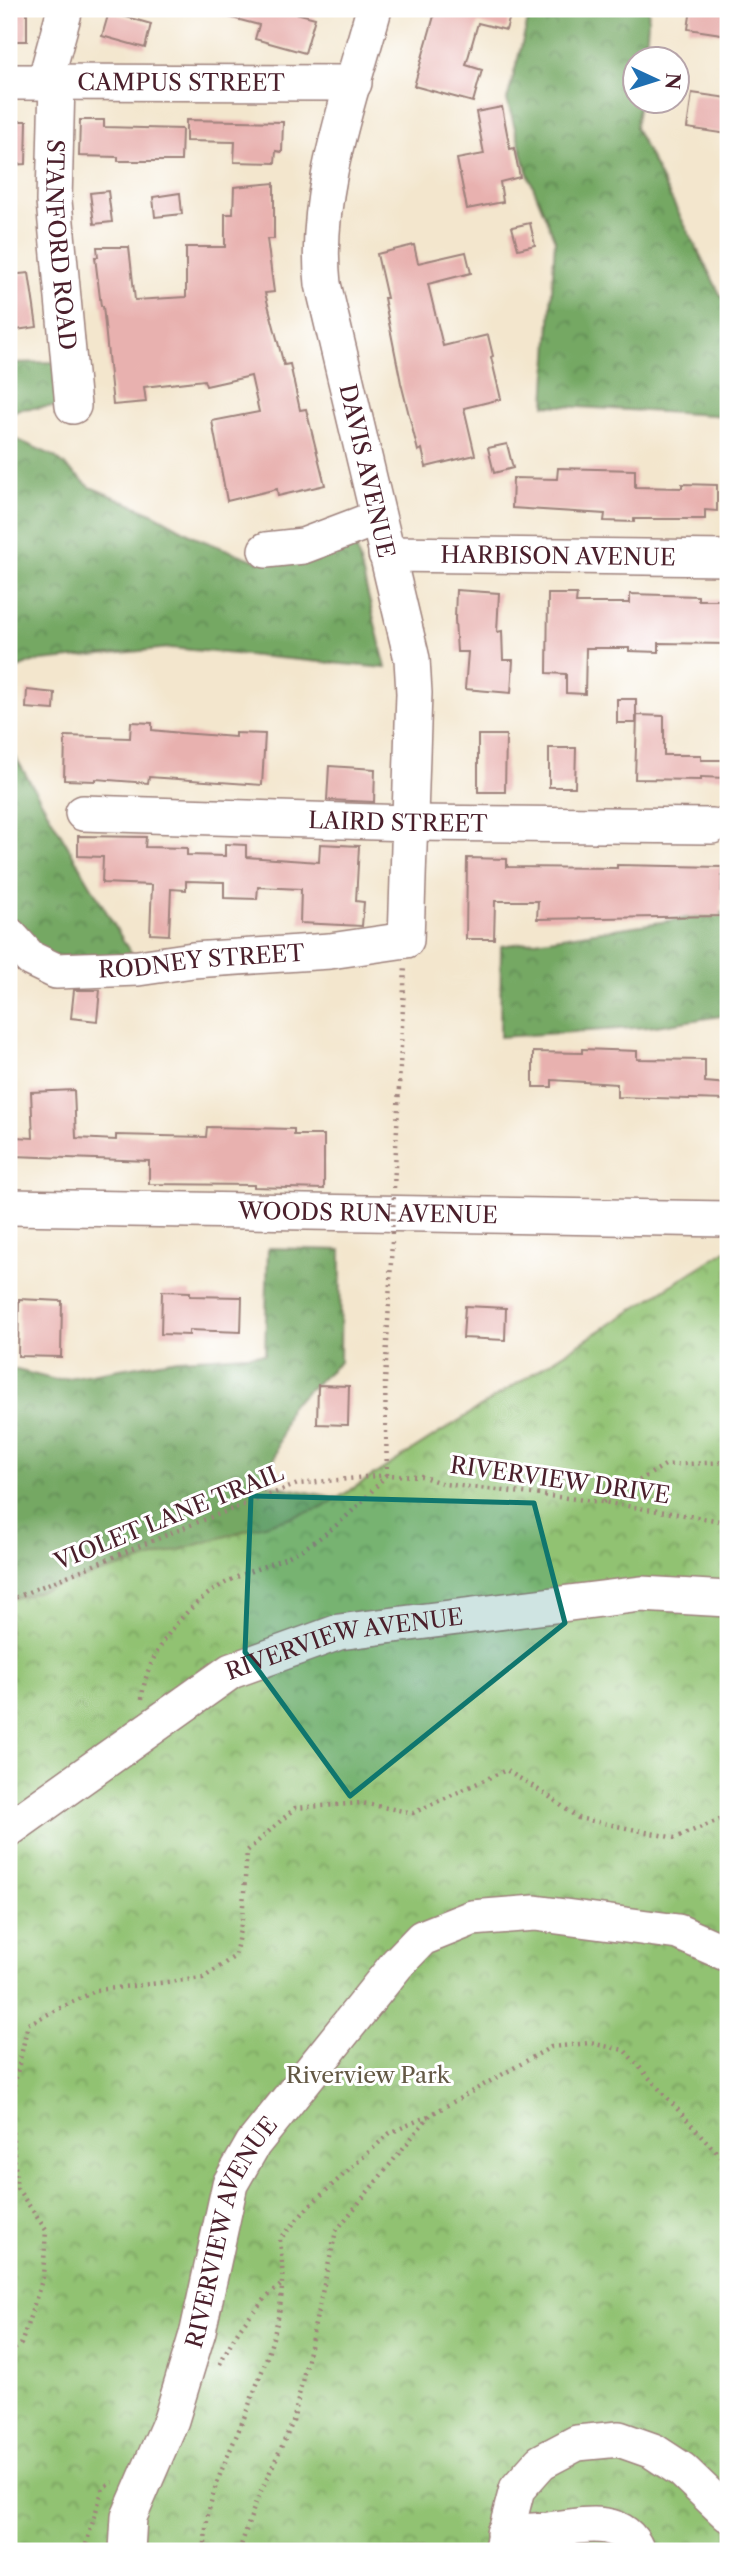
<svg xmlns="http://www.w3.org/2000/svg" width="737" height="2560" viewBox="0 0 737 2560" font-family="'Libre Caslon Text',serif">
<defs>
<pattern id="forest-crowns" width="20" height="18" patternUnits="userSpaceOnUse" patternTransform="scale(1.75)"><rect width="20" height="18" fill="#74a864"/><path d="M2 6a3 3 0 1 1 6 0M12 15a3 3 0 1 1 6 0" fill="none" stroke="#618853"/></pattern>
<pattern id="park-crowns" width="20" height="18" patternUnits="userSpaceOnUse" patternTransform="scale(1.75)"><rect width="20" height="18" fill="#91c272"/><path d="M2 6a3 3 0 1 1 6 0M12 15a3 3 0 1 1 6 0" fill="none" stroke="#789d5e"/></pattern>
</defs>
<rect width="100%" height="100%" fill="#fff"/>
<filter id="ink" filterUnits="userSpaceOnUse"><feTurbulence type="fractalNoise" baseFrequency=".0143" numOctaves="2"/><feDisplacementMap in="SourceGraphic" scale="14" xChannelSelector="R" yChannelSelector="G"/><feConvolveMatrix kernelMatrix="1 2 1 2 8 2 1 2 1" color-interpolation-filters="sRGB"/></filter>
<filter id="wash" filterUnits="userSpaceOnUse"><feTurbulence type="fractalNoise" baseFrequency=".00686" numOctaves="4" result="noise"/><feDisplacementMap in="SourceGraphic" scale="28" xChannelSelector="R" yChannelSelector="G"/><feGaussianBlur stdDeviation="1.57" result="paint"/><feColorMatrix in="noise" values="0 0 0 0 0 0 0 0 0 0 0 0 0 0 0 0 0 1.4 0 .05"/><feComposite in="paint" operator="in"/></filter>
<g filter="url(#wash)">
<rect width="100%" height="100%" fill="#f3e6cd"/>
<path fill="url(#forest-crowns)" stroke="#5f6448" stroke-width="2" d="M531,9H649L645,59L636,60V102H639L635,128L720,294L728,304V416L545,405L555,240L528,174L507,100Z
M57,362L61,406L19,409L9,415V363Z
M9,436L54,456L90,487L152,513L199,539L259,562L354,538L386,668L170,648L32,662L9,672Z
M9,746L133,957L9,956Z
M728,912V1015L649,1027L500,1037L501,946Z
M268,1248L341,1250L340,1362L289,1407L267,1484L363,1503L9,1797V1368L56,1380L178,1359L265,1354Z"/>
<path fill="url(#park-crowns)" stroke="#6e704e" stroke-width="2" d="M728,1249V2551H9V1600L322,1508Z"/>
<g id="blocks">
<path fill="#e8b1af" d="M9,9H27V41H9Z
M222,9H281L315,18L305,53L255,39L259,25L221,15Z
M436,9H512L506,30L478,23L466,65L482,70L473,102L414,86Z
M691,9H728V35L688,29Z
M109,12L151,24L145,48L102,36Z
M692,93L728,98V134L687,128Z
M502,107L510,149L514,148L520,177L500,182L503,202L467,209L457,159L484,154L476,112Z
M80,120H104V127L182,129L181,161H118V157L79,156Z
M186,120L283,122L282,152L276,151L275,163L234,162L235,142L186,141Z
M9,121H27L26,164L9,165Z
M274,183V239H267L274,292L265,293L284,365L290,364L300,410L306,409L325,485L278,496L277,489L227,501L212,421L259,412L251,376L206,386L204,380L144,387L146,402L113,405L103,306H101L95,257H98L97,247H129L135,300L186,297V247H225V214H233L234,187Z
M108,191L112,222L94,224L90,193Z
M180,193L182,214L155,217L153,197Z
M530,223L535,245L518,249L512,227Z
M414,245L418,263L466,252L471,273L428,284L443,346L488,335L493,356L491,357L501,399L464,408L475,455L426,467L422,449L418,451L401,383L384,298H387L377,254Z
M29,273L37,327L9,331V275Z
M507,444L513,468L494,473L488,448Z
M558,468L635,470V487L682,488V484L717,485V511L705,510V519H634V522L604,521L605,514L512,508L513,478L557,479Z
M456,590L499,593L497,632L502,631L503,660H513L511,693L465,689L468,652H457L455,619Z
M548,594H577L576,603H630V594L698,596V600H728V644L659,643V652L629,651V648H586L585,694L566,693V674L547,673Z
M27,690L55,693L54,710L26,708Z
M617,699H636V723H617Z
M637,715L664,716V755H701V760H726V778L701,777V780L635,779Z
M131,722L152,723V730L181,733L235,737V733L265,734L262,785L149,777L148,783L96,779V781L64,780L65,736L130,738Z
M478,735H506L505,792H478Z
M549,748H576L575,787H549Z
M329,766L375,769L374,802L327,800Z
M78,836L146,837L145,847L187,848V855L225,856V844L246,845V857L319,862L320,844L359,846L356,901L364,902L362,926L300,923L301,889L258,887L257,899L224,898V882L186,881V890L171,889L169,935L150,934L152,885L102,883L103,857L78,856Z
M467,858L507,859V867L617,868V865L722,867L721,916L537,919L538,901H495L494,939H466Z
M74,990H100L97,1021L71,1018Z
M582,1049L637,1051V1059L705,1060V1082L728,1084V1100L617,1097V1084L552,1080V1087H533V1052L582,1053Z
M74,1090L76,1138L116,1140V1135L206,1137L207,1127L294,1129V1135H324V1189L254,1187V1185L149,1184V1161L14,1156L15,1137L33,1138L31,1092Z
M162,1291L190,1292V1296L242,1297L241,1332L189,1330V1335L161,1334Z
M19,1299L62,1301L61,1357L18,1356Z
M465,1306L506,1308L505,1340L463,1338Z
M318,1385L349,1386L348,1425L317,1424Z"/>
</g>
</g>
<g filter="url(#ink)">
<use href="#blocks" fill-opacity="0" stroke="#9e827c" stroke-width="2"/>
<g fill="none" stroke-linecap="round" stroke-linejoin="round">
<g stroke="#9e827c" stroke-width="38">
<g id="minor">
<path id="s1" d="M9,82L354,83"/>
<path d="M45,82L65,9"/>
<path id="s2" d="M57,82L54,201L73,406"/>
<path d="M266,550L303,546L377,518"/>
<path id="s3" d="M386,554L728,558"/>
<path id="s4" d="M83,813L408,823L712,826"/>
<path id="s5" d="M9,935L31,959L56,971L138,968L193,960L330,951L406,940L414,693L412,659L323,284C313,193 350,97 374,9"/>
<path id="s6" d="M9,1207L728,1219"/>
<path id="s7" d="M9,1829L231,1671L339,1632L641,1594L728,1599"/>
<path d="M504,2533C519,2532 534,2531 549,2530C579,2526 623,2514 637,2551"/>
<path id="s8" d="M127,2551L129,2517L171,2420L198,2331L230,2184L253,2144L397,1964L422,1938L472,1918L535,1913L678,1932L728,1954"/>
<path d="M501,2551L517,2489L541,2462L577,2443L619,2439L653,2451L682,2470L728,2514"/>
</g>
</g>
<path stroke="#9e827c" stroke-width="4.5" stroke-dasharray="2 5" stroke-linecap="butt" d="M394,1188L405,966
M387,1475L385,1383L392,1241
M603,1502L665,1465L728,1462
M9,1600L198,1522L298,1484L387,1475L421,1476L444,1484L602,1502L728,1522
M142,1699C145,1653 187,1603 227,1582C253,1568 282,1562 306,1547C337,1528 363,1502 386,1475
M9,2353L21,2344L43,2277L46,2230L17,2188L10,2105L28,2024L97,1990L203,1978L235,1956L242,1919L247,1851L295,1808L362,1803L413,1813L506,1770L547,1795L578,1818L675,1838L728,1816
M220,2364C236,2330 253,2308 282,2284
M84,2551L103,2488L113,2482
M205,2551C204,2494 230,2456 249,2405C264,2366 282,2323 282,2282C283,2268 281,2253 280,2239L310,2205L390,2133L428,2116
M239,2551L256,2502L293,2422L336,2231L430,2115L551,2047L590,2043L624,2050L728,2165"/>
<use href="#minor" stroke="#fff" stroke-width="35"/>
<path stroke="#9e827c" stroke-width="4.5" stroke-dasharray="2 5" stroke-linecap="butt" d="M392,1234L394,1193"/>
</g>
</g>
<path fill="#0f766e" fill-opacity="0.2" stroke="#0f766e" stroke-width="5" stroke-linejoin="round" d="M251,1496L534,1503L565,1623L350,1796L245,1652Z"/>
<g text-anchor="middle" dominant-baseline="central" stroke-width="6" stroke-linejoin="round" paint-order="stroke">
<g font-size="23" fill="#4a1f2b" stroke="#fff">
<text stroke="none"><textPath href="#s1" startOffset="172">CAMPUS STREET</textPath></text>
<text stroke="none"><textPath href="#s2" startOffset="163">STANFORD ROAD</textPath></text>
<text transform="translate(367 471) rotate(77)">DAVIS AVENUE</text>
<text stroke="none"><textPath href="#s3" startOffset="172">HARBISON AVENUE</textPath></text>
<text stroke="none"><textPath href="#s4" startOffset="315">LAIRD STREET</textPath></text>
<text stroke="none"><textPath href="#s5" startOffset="206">RODNEY STREET</textPath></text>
<text stroke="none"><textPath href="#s6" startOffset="359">WOODS RUN AVENUE</textPath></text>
<text transform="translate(560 1480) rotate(8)">RIVERVIEW DRIVE</text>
<text transform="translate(169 1517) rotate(-22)">VIOLET LANE TRAIL</text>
<text stroke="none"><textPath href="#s7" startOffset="390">RIVERVIEW AVENUE</textPath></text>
<text stroke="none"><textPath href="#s8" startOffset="338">RIVERVIEW AVENUE</textPath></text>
</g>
<g font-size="23" fill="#635844" stroke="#fff">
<text x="368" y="2075">Riverview Park</text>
</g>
</g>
<rect width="737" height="2560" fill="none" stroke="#fff" stroke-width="35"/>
<g transform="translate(656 80) rotate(94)"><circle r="33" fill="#ffffff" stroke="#b7a5aa" stroke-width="2"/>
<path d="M0-5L12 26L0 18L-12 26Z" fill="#1f6fb2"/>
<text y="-10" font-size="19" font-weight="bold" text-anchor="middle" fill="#4a1f2b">N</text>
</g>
</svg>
